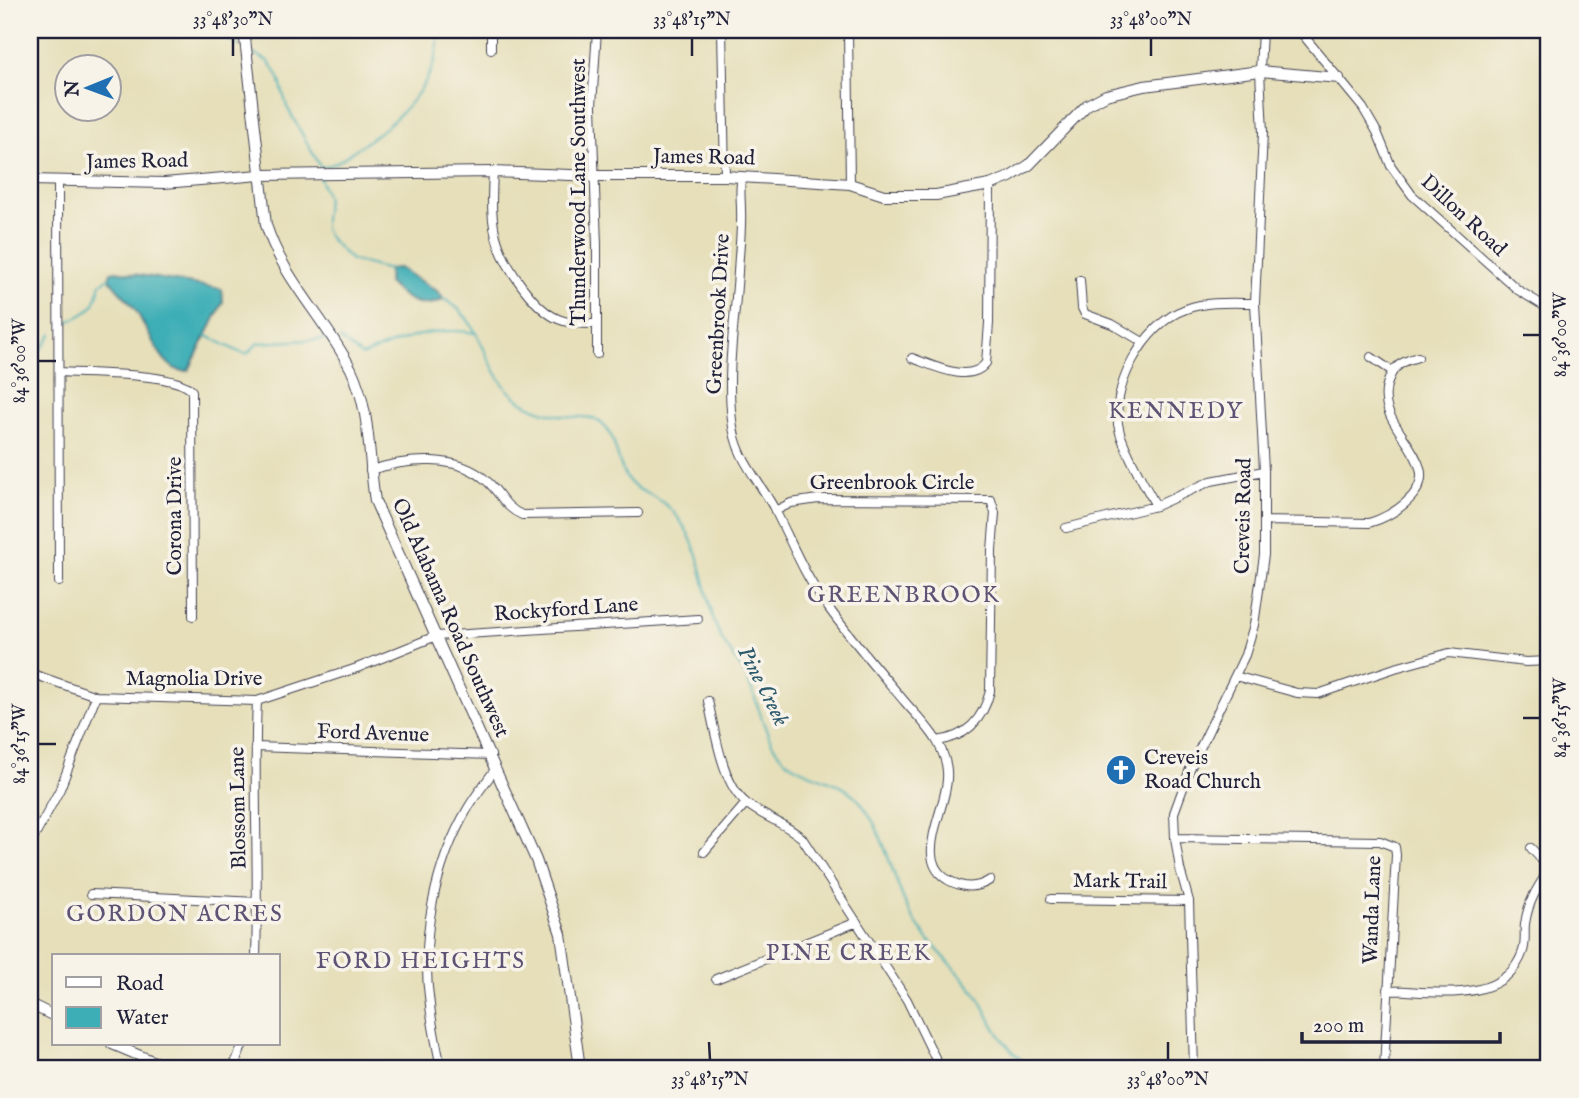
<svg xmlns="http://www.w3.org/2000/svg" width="1579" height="1098" viewBox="0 0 1579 1098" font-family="'IM FELL English',serif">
<rect width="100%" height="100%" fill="#f7f3e8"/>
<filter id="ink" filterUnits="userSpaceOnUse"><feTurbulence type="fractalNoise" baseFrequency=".0143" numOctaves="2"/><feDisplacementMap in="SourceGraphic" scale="14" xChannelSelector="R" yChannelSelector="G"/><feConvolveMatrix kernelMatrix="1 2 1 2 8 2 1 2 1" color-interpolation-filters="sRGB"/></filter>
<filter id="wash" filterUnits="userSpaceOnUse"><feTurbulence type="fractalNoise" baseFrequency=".00686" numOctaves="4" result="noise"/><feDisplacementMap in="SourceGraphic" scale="28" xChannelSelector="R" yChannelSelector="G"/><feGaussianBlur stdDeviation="1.57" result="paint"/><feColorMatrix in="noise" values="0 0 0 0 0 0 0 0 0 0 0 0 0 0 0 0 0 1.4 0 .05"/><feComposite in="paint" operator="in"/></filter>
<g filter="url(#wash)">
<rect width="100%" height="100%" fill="#e6dfba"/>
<path fill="#3daeb6" stroke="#306878" stroke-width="2" d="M399,268L437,291L442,296V300C420,310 404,299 388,283L389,269Z
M116,271L222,289L223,302L189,370C164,379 147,325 134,308C127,297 116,289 109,278L111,272Z"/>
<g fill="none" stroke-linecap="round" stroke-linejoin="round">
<path stroke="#3daeb6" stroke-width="2" d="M212,30L239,46
M255,54L268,61L274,69L279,78L287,107L321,168
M322,167C338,165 346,155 359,147C398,121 442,80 438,30
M320,178L327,199L324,218V229L330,239L351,260L389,270
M444,299C481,318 483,364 510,392C526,408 551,415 573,417C580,417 587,416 594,419C618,429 614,459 626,477C632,488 645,492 656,498C668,505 678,516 685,528C702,556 705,593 715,624C722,645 737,659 747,679C757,699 761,722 772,743C792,781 836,771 861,803C884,832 891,872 906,905C922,940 952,962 975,992C982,1001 987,1013 993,1024C1002,1042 1015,1055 1030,1068
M64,324C89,311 94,313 101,283L109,278
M205,335L239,352L247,354L258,343L327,339
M340,339L362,356C398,341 435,325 475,333
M30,365L52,334"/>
</g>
</g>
<g filter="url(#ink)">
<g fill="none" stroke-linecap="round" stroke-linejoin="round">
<g stroke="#3f3e4e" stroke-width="10">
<path id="minor" d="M491,30V49
M597,30L592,106L597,245V354
M722,30L725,176
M848,30L850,184
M1299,30L1363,108L1377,132L1391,166L1412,195L1518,290L1549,309
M493,172C492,196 490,220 498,243C506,267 532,305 554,317C567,324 583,324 597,324
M742,177C739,188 741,198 741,209C742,230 739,251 738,272C735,321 726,372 732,420C736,460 758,478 775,510C791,541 804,575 825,603C850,638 878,670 905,702C916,715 930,728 938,743C944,754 948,767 947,779C946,813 906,869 960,885C971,888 981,886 990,880
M58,182L59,582
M1080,280L1082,308L1085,314L1112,324L1143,342
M1371,357L1392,371
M912,358C932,365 969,385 986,363L989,323L990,185
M60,372C87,374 177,372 192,391L193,616
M370,470C407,459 458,453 488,482C501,494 505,508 522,515L638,513
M1156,506C1144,483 1128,458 1120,433C1107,391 1144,323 1186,309C1208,301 1232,303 1255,303
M775,511L791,503L818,499L991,500L995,513L992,550L990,691C983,720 967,737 937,741
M1264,521L1369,523C1389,517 1428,495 1420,468C1412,438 1374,416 1389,379C1394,365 1404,361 1418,357
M1066,528L1156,506L1211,481L1264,471
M30,673L96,696L257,701L357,668L436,636L698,619
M1235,676L1297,693L1318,694L1395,668L1449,653L1526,662L1549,661
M708,701C715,730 722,784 746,803C763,817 785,823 802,838L907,1000L940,1068
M255,747L491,755
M1175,838L1380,841L1395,847L1396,855L1384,1068
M30,845L60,789L96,696
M1531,848L1549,868
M704,852L746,803
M91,894L258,902
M1051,899L1189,901
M256,956C259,871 253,786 257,701
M716,979L857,922
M1388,990C1432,991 1505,1006 1523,951C1526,942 1524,933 1525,924C1528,902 1537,888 1549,870
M233,1068L243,1044
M441,1068C437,1047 432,1026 430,1005C420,938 434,866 468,808C476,794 487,781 496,768
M1194,1068L1189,901L1180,869L1175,838L1174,813L1190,769L1245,655L1254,625L1264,555V471L1255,303L1263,133L1260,71L1262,30"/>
</g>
<g stroke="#3f3e4e" stroke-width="12">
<path id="tertiary" d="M244,30L266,225C284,281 325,318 351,369C371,411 368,456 375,501L536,860L561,934L580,1068
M30,180L164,183L260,175L493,172L596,176H725L850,184L884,195H936L990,185L1010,177L1029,165L1087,105L1106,95L1144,86L1260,71L1339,78
M30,1004L54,1016
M112,1044L169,1068"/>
</g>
<use href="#minor" stroke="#fff" stroke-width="8"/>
<use href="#tertiary" stroke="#fff" stroke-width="10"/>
</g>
</g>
<path fill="none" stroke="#22223b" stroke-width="2.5" d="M233,38V56M692,38V56M1151,38V56M1523,335H1540M38,361H56M1523,718H1540M38,744H56M709,1042L710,1060M1168,1042V1060"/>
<defs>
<g id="church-disc" transform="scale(1.575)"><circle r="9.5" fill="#1f6fb2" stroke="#f7f3e8"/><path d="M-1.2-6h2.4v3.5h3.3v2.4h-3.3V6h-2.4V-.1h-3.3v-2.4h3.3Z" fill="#fff"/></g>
</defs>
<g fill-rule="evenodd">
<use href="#church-disc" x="1121" y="770"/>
</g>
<g text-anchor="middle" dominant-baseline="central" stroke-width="7" stroke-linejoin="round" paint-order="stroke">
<g font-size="21" fill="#22223b" stroke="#f7f3e8">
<text transform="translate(704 158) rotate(1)">James Road</text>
<text transform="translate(137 162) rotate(-1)">James Road</text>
<text transform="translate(579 192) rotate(-90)">Thunderwood Lane Southwest</text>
<text transform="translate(1463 216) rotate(43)">Dillon Road</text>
<text transform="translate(719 314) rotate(-87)">Greenbrook Drive</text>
<text x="892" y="483">Greenbrook Circle</text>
<text transform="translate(175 516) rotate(-90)">Corona Drive</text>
<text transform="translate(1244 516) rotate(-89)">Creveis Road</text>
<text transform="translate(566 610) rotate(-4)">Rockyford Lane</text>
<text transform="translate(450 618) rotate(66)">Old Alabama Road Southwest</text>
<text x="194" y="679">Magnolia Drive</text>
<text transform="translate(373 734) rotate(2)">Ford Avenue</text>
<text transform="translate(239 808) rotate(-91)">Blossom Lane</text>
<text transform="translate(1120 882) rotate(1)">Mark Trail</text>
<text transform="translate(1373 910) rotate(-88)">Wanda Lane</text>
</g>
<g font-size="21" fill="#22223b" stroke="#f7f3e8" text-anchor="start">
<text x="1144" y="758">Creveis<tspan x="1144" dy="24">Road Church</tspan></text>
</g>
<g font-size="23" letter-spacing="2" fill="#5e5275" stroke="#f7f3e8">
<text x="1176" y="411">KENNEDY</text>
<text x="904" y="595">GREENBROOK</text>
<text x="175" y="914">GORDON ACRES</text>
<text x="849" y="953">PINE CREEK</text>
<text x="421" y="961">FORD HEIGHTS</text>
</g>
<g font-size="23" font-style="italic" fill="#2d5a6c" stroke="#f7f3e8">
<text transform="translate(763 686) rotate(63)">Pine Creek</text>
</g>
</g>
<rect width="1579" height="1098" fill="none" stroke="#f7f3e8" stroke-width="77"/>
<rect x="52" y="954" width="228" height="91" fill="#f7f3e8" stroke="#a29fa3" stroke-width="2"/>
<rect x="66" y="977" width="35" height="10" fill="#ffffff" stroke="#a29fa3" stroke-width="2"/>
<text x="116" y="990" font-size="21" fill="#22223b">Road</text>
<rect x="66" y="1007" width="35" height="21" fill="#3daeb6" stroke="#a29fa3" stroke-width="2"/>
<text x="116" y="1024" font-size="21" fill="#22223b">Water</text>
<g transform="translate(88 88) rotate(269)"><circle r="33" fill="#f7f3e8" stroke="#a29fa3" stroke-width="2"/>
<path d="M0-5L12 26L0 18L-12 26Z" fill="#1f6fb2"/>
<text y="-10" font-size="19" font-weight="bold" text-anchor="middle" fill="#22223b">N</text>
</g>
<path d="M1302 1032v10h198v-10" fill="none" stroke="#22223b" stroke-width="3.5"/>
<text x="1313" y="1032" font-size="21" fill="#22223b" stroke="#f7f3e8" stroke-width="5" paint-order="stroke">200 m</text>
<rect x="38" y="38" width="1502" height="1022" fill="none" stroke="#22223b" stroke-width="2.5"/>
<g font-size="18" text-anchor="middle" fill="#22223b">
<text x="233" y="25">33°48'30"N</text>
<text x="692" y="25">33°48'15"N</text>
<text x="1151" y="25">33°48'00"N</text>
<text transform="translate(1560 335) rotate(-90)" y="6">84°36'00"W</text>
<text transform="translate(19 361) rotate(-90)" y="6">84°36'00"W</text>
<text transform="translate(1560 718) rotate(-90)" y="6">84°36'15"W</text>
<text transform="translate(19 744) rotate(-90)" y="6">84°36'15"W</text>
<text x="710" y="1085">33°48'15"N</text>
<text x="1168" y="1085">33°48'00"N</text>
</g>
</svg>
